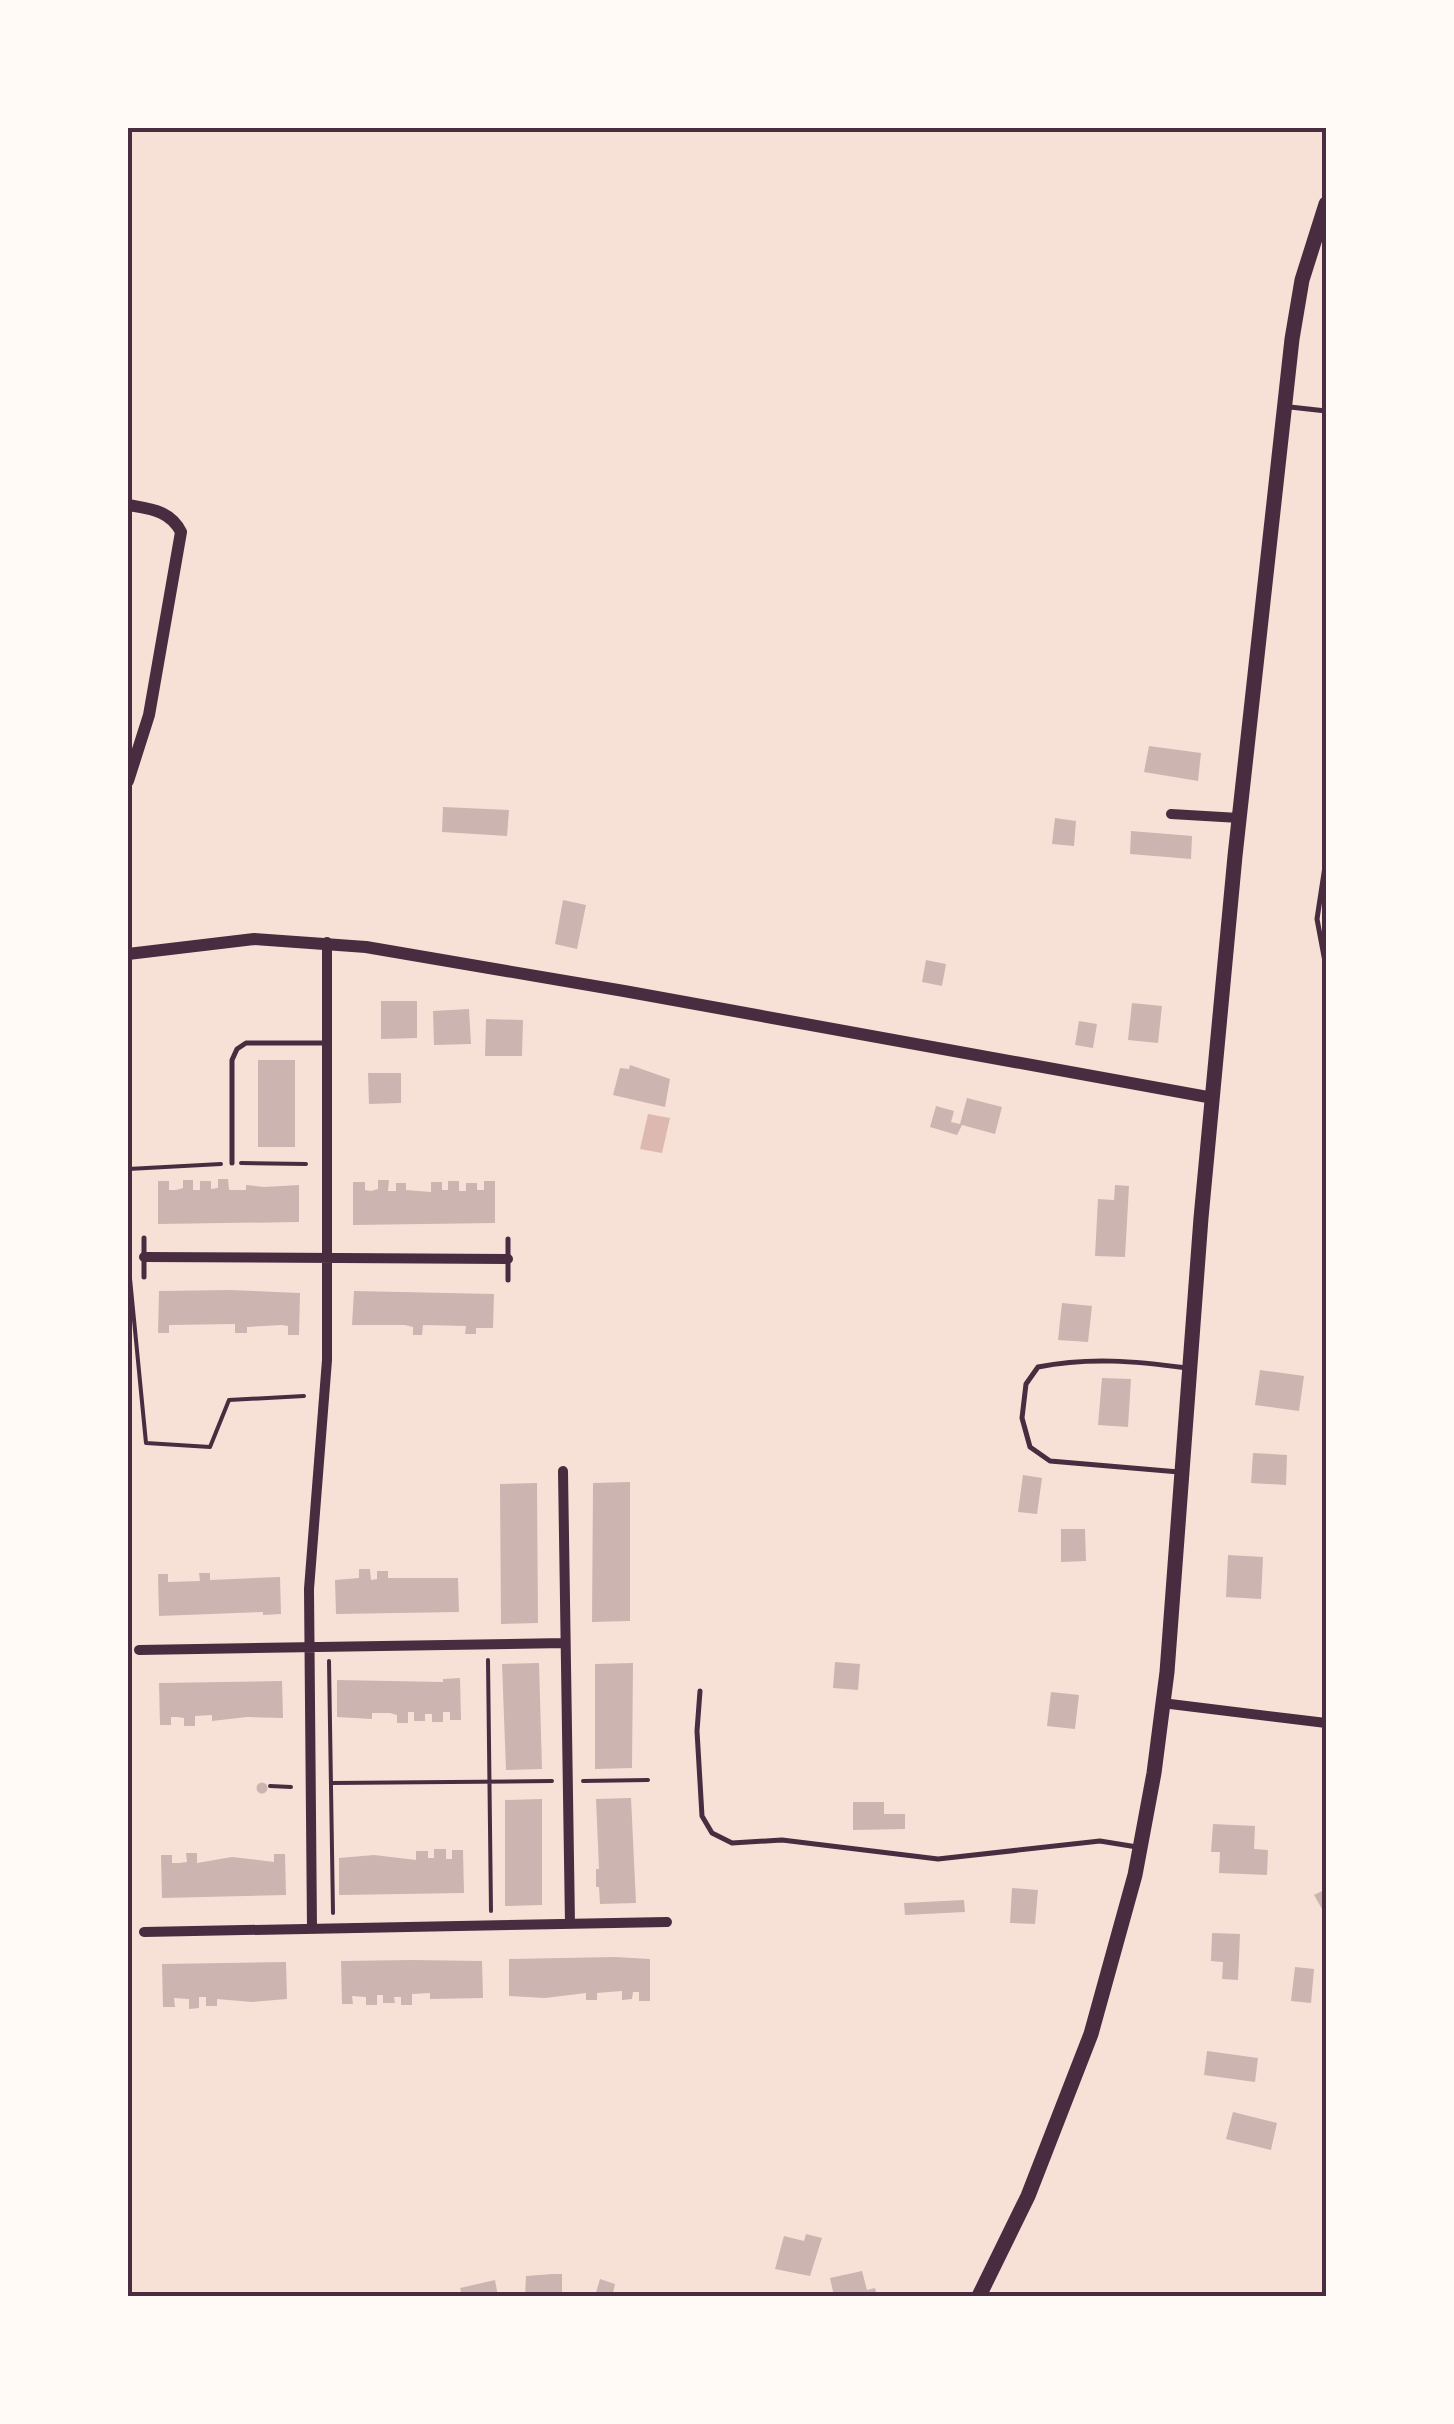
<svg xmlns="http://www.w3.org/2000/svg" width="1454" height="2424" viewBox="0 0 1454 2424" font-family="Figtree,sans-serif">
<rect width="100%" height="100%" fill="#f7e1d7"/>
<path fill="#dcb8b0" d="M648,1114L670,1118L662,1153L640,1149Z"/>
<path fill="#ccb4b1" d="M1149,746L1201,753L1198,781L1144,772Z
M443,807L509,810L507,836L442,832Z
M1055,818L1076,821L1074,846L1052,844Z
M1131,831L1192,836L1191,859L1130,854Z
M563,900L586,905L577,949L555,944Z
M926,960L946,964L942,986L922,982Z
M381,1001H417V1038L381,1039Z
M1132,1003L1162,1006L1158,1043L1128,1040Z
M469,1009L471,1044L434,1045L433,1011Z
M486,1019L523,1020L522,1056H485Z
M1079,1021L1097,1024L1093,1048L1075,1045Z
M258,1060H295V1147H258Z
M630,1065L670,1079L665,1107L613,1095L620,1068L629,1069Z
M368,1073H401V1103L369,1104Z
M967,1098L1002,1107L995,1134L962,1125L957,1135L930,1127L936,1106L954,1111L951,1122L960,1124Z
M218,1179H228L229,1190H246V1185L264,1187L299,1185V1222L158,1224V1181H169V1190H176L183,1188V1180H193V1190H200V1181H211V1189L218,1188Z
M378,1180H389L388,1191H396V1183H406V1190L431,1192V1182H442V1190H448V1181H459V1191H466V1183H477V1190H484V1181H495V1223L353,1225V1182H365V1190L371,1191L378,1189Z
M1115,1185L1129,1186L1125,1257L1095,1256L1098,1199L1114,1200Z
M230,1290L300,1293L299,1335H288V1326L282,1325L247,1327V1333H235V1324L169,1325V1333H158L159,1291Z
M354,1291L494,1294L493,1328H476V1334H465L466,1326L423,1325L422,1335H413V1327L405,1325H352Z
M1062,1303L1092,1306L1088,1342L1058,1340Z
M1260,1370L1304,1376L1299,1411L1255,1405Z
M1102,1378L1131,1379L1128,1427L1098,1425Z
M1253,1453L1287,1455L1286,1485L1251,1483Z
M1023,1475L1042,1478L1037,1514L1018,1512Z
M630,1482V1621L592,1622L593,1483Z
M537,1483L538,1623L501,1624L500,1484Z
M1061,1529H1085L1086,1561L1061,1562Z
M1228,1555L1263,1557L1261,1599L1226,1597Z
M359,1569H370L371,1580L377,1579V1571H388V1578H458L459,1612L336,1614L335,1580L359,1578Z
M199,1573H210V1580L280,1577L281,1614L263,1615V1612L159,1616L158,1574H168V1582L200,1581Z
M835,1662L860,1664L858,1690L833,1688Z
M539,1663L542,1769L506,1770L502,1664Z
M633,1663L632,1768L595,1769V1664Z
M460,1678L461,1720H450V1712H443V1722H432V1714H425V1721H414V1712H408V1723H397V1715L390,1713H372V1719L337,1717V1680L443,1682V1679Z
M282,1681L283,1718L247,1717L212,1721V1715L195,1716V1726H184V1718L177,1717H171V1725H160L159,1683Z
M1051,1692L1079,1695L1075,1729L1047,1726Z
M256.5 1788a5.5 5.5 0 1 1 11 0a5.5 5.5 0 1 1-11 0Z
M631,1798L636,1903L600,1904L599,1887H596V1869H599L596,1799Z
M542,1799V1905L505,1906V1800Z
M853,1802H884V1814H905V1829L853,1830Z
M1213,1824L1255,1826L1254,1849L1268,1850L1267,1875L1219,1873L1220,1852H1211Z
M434,1849H446V1859H452V1850H463L464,1893L339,1895V1858L374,1855L416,1860V1851H428V1858H434Z
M186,1853H197V1863L232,1857L274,1862V1854H285L286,1895L162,1898L161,1855H172V1863H179L187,1862Z
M1012,1888L1038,1890L1035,1924L1010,1923Z
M1326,1889V1907L1322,1909L1314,1895Z
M964,1900L965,1912L905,1915L904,1903Z
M1212,1933L1240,1934L1238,1980L1222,1979L1223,1962L1211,1961Z
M615,1957L650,1959V2001H639V1992H633L632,1999L622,2000V1991L597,1993V2000H586V1993L545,1998L509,1996V1959Z
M412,1960L482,1961L483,1998L430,1999V1993L412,1994V2005H401V1997H394L395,2003H383V1995H377V2005H366V1997L352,1996L353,2004H342L341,1961Z
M286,1962L287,1999L252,2002L217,1999V2006H206V1997H199V2008L189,2009V1999L174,1998L175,2007H163L162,1964Z
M1295,1967L1314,1969L1311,2003L1291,2001Z
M1207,2051L1258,2058L1255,2082L1204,2075Z
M1233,2112L1277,2123L1271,2150L1226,2139Z
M806,2234L822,2238L810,2276L775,2269L784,2236L804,2241Z
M862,2271L867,2290L875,2288L877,2296H834L830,2278Z
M552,2274H562V2296H525L526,2276Z
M600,2279L615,2284L613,2293L622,2296H595Z
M495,2280L498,2296H462L460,2288Z"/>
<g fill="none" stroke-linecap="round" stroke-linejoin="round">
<path stroke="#4a2c40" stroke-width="4" d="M241,1163L306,1164
M128,1169L221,1164
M128,1258L146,1443L210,1447L229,1400L304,1396
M488,1660L491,1911
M329,1661L333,1913
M583,1781L648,1780
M331,1783L552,1781
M270,1786L291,1787"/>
<path stroke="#4a2c40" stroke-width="5" d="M1290,407L1326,411
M1326,860L1317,919L1326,967
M232,1163V1060L237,1049L246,1043H326
M508,1239V1280
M144,1277V1238
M1179,1472L1050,1461L1030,1447L1022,1418L1026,1384L1038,1367C1089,1357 1135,1361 1187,1368
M700,1691L697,1731L702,1816L712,1833L732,1843L782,1840L938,1859L1100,1841L1137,1847"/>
<path stroke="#4a2c40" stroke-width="10" d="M1171,814L1239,818
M144,1257L508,1259
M563,1471L570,1924
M139,1650L565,1643
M1162,1703L1326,1723
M312,1929L309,1589L327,1360V942
M144,1932L667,1922"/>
<path stroke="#4a2c40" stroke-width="12" d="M128,505C150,509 170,510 181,532L149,715L128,781
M128,954L254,939L366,947L624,991L1213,1098"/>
<path stroke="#4a2c40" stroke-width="15" d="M979,2296L1028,2196L1091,2034L1135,1875L1154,1773L1167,1672L1201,1218L1235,856L1292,339L1302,280L1326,204"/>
</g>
<rect width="1454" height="2424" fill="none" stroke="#fffaf5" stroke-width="260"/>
<rect x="130" y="130" width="1194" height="2164" fill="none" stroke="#4a2c40" stroke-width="4"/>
</svg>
